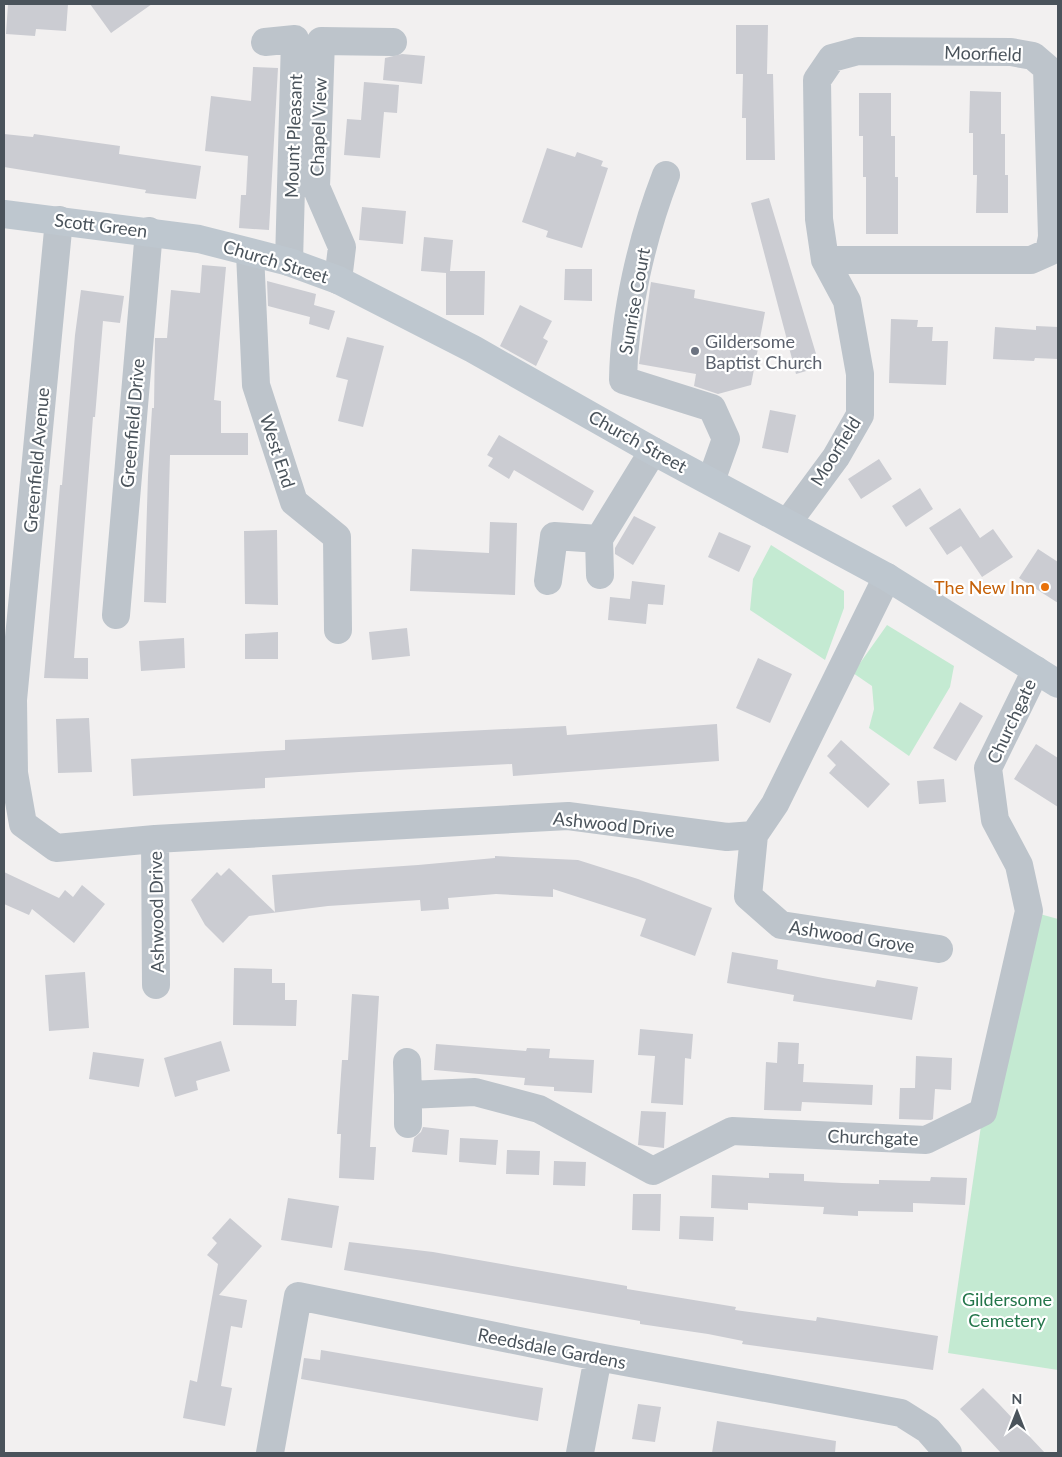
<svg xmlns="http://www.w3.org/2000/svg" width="1062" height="1457" viewBox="0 0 1062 1457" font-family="Lato,sans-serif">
<rect width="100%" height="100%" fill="#f2f0f0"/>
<path fill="#c4ead2" d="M771,545L844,591V608L825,660L750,610L753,579Z
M887,625L954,666L950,687L909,756L869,728L874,709L872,686L853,673Z
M1029,911L1058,919V1370L948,1353L983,1112Z"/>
<path fill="#cbccd2" d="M8,4H68L66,31L36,29L35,36L6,34Z
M90,4H152L111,33Z
M736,25H768L767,74H773L775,160H746V118H742L743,74H736Z
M402,54L425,56L422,84L383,80L385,58Z
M253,67L278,68L269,230L239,228L241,195H246L248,156L205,151L211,96L251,101Z
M364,82L399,85L397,113L384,112L380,158L344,155L347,119L361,120Z
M970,91L1001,92V134H1005V175H1008V213H976L977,175H973V133H969Z
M859,93H891V136H895V177H898V234H866V177H863V136H859Z
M4,134L33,137L34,134L120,146L119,154L201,166L196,199L145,193L146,190L4,167Z
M547,148L575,157L577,152L603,161L601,166L608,168L582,248L546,237L548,231L522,222Z
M769,198L820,367L796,374L751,203Z
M362,207L406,211L403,244L359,240Z
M424,237L453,240L450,271H485L484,315H446V273L421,271Z
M202,265L226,267L214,400L221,401V433H248V455H170L166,603L144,602L148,476L152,408H154L155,338H167L171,290L200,293Z
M565,269H592V301L564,300Z
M267,281L316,294L314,305L335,311L329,330L309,324L310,317L268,306Z
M651,282L695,290L694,298L765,312L751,385L718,394L694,386L696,374L639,364Z
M81,290L124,296L120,323L103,321L95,417H93L74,658H88V679L44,678L60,485H62L75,335Z
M520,305L552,321L543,338L548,341L536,366L500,346Z
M891,319L918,320L917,327H933L932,341H948L946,385L889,383Z
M1036,326L1058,327V359L1035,358L1034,361L993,359L995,327L1036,330Z
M347,337L384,346L363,427L338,421L348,380L336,377Z
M770,410L796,415L788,453L762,448Z
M499,435L594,491L583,511L514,470L509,479L488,466L493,458L487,455Z
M879,459L892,479L861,499L848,479Z
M920,488L933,509L906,527L892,506Z
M960,508L980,538L993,529L1013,557L982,577L961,546L947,555L929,528Z
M634,516L656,527L633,565L615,554V548Z
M490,522L517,523L515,595L410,591L412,549L489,553Z
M277,530L278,605L245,604L244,531Z
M719,532L751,546L739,572L708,557Z
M1038,549L1058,562V603L1019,578Z
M632,581L665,585L663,605L648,604L646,624L608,620L610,597L630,599Z
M407,628L410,656L372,660L369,632Z
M278,632V659H245V634Z
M184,638L185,668L141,671L139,641Z
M758,658L792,674L770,723L736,708Z
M960,702L983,716L956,761L933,748Z
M89,718L92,772L58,773L56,719Z
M717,724L719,761L513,776L512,764L359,772L265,778V788L133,796L131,759L285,750V740L566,726L567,735Z
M841,740L890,784L868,808L829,773L836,765L827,756Z
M1036,744L1058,758V807L1014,779Z
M944,779L946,802L919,804L917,781Z
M495,856L578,860L638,879L712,908L695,956L640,936L646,919L553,889V897L496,894L448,898L449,909L421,911L420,900L328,906L249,916L223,943L205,925L191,900L217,872L221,876L229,868L275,912L272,875L418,865L495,858Z
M4,872L59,898L65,890L73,897L82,885L105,904L74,943L32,909L29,915L4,904Z
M732,952L778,960L777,969L823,978L875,987L877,980L918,987L912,1020L793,1001L794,995L727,983Z
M234,968L272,969V983H285V1000H297L296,1026L233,1025Z
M85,972L89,1028L49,1031L45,975Z
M352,994L379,996L370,1147H376L374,1180L339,1178L341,1134H337L342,1060H348Z
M640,1029L693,1034L691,1059L685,1058L683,1105L651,1103L655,1056L638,1055Z
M221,1041L230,1071L196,1081L198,1090L175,1097L164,1058Z
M778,1042L799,1043L798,1064H804L803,1082L873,1085L872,1105L802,1102L801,1111L764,1110L766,1062L777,1063Z
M436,1044L526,1051L527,1048L550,1049L549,1058L594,1060L592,1093L554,1091V1087L524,1085L525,1078L434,1070Z
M93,1052L144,1059L139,1087L89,1079Z
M916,1056L952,1058L951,1090L935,1089L933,1119L931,1120L899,1119L900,1088H922H915Z
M641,1111L666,1112L664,1148L638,1145Z
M423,1127L449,1130L447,1155L412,1152L414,1138L421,1132Z
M460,1138L498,1140L496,1165L459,1162Z
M507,1150L540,1151L539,1175L506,1174Z
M554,1161L586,1162L585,1186L553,1185Z
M769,1173L804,1174V1181L842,1183L879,1184V1180L930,1181L931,1177L967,1178L965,1205L913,1203V1212L858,1211V1216L823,1214L824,1207L748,1203V1210L711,1208L712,1175L769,1178Z
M633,1194H661L660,1231L632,1230Z
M288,1198L339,1206L332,1248L281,1240Z
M680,1216L714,1217L713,1241L679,1239Z
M230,1218L262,1246L219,1295L247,1300L242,1328L231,1326L221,1386L232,1388L225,1426L183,1418L190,1380L197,1382L218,1264L207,1255L217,1243L212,1238Z
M349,1242L433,1252L627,1286V1289L736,1307L735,1310L816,1321L817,1317L938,1336L933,1370L742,1344L743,1341L708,1334L640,1324V1321L344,1270Z
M321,1350L543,1388L538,1421L301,1379L304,1358L320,1360Z
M983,1388L999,1404L1045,1453H1001L976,1426L960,1409Z
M638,1404L661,1407L655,1442L632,1439Z
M717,1421L836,1441L835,1453H712Z"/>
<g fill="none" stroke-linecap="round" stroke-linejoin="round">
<path stroke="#bdc4cb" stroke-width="28" d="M265,42L295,39L289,262
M666,175C642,237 624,314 623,380L712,408L726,439L711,481
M59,220L13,700L14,773L23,824L56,848L155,839L568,816L727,837L754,835L775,804L887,577
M250,253L256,385L294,502L337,537L338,630
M338,280L342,247L316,187L321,41L393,42
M788,522L836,457L860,415V374L847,301L825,260L819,219L817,80L832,58L858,51L1011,52L1033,56L1047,68L1052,237L1049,252L1031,260H825
M599,539L600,575
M548,581L554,536L599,539L653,451
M116,615L149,231
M754,835L748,896L781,925L939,949
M155,839L156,985
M407,1062L408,1095L475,1092L539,1109L653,1171L732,1131L926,1140L983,1112L1029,911L1019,865L995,820L988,768L1036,670
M408,1095V1124
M270,1453L298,1296L598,1357L901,1413L928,1430L948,1453
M580,1453L598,1357"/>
<path stroke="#bec7cf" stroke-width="28" d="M4,214L199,239L289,262L338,280L473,349L653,451L887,577L1058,684"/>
</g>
<circle fill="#6b7280" stroke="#fff" stroke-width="2" cx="695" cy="351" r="5"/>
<circle fill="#e8710a" stroke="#fff" stroke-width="2" cx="1045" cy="587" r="5"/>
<g text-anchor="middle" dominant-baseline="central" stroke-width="4.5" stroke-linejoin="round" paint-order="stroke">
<g font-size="18" fill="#4a535b" stroke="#fff">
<text transform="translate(983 53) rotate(2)">Moorfield</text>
<text transform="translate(318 127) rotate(-88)">Chapel View</text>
<text transform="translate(293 136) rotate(-88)">Mount Pleasant</text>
<text transform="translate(101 225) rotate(7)">Scott Green</text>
<text transform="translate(276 261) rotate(17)">Church Street</text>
<text transform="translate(634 301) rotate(-80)">Sunrise Court</text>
<text transform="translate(132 423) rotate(-85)">Greenfield Drive</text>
<text transform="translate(638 441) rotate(29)">Church Street</text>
<text transform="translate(278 451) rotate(72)">West End</text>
<text transform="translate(835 451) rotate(-58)">Moorfield</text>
<text transform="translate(36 460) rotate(-85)">Greenfield Avenue</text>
<text transform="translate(1011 721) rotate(-65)">Churchgate</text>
<text transform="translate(614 824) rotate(6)">Ashwood Drive</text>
<text transform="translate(156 912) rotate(-91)">Ashwood Drive</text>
<text transform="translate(852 936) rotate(9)">Ashwood Grove</text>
<text transform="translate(873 1137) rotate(2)">Churchgate</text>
<text transform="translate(552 1348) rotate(11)">Reedsdale Gardens</text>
</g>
<g font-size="18" fill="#5b616d" stroke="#fff" text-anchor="start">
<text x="705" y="341">Gildersome<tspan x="705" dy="21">Baptist Church</tspan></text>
</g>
<g font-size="18" fill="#c56008" stroke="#fff" text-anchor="end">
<text x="1035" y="587">The New Inn</text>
</g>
<g font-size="18" fill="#23754a" stroke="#fff">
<text x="1007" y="1299">Gildersome<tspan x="1007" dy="21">Cemetery</tspan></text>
</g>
</g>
<rect width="1062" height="1457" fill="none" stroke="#4a535b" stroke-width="10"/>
<g transform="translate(1017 1412)" stroke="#ffffff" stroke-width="4" paint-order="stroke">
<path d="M0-4L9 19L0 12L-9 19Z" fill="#4a535b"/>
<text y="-8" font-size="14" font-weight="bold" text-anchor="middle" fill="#4a535b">N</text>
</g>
</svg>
